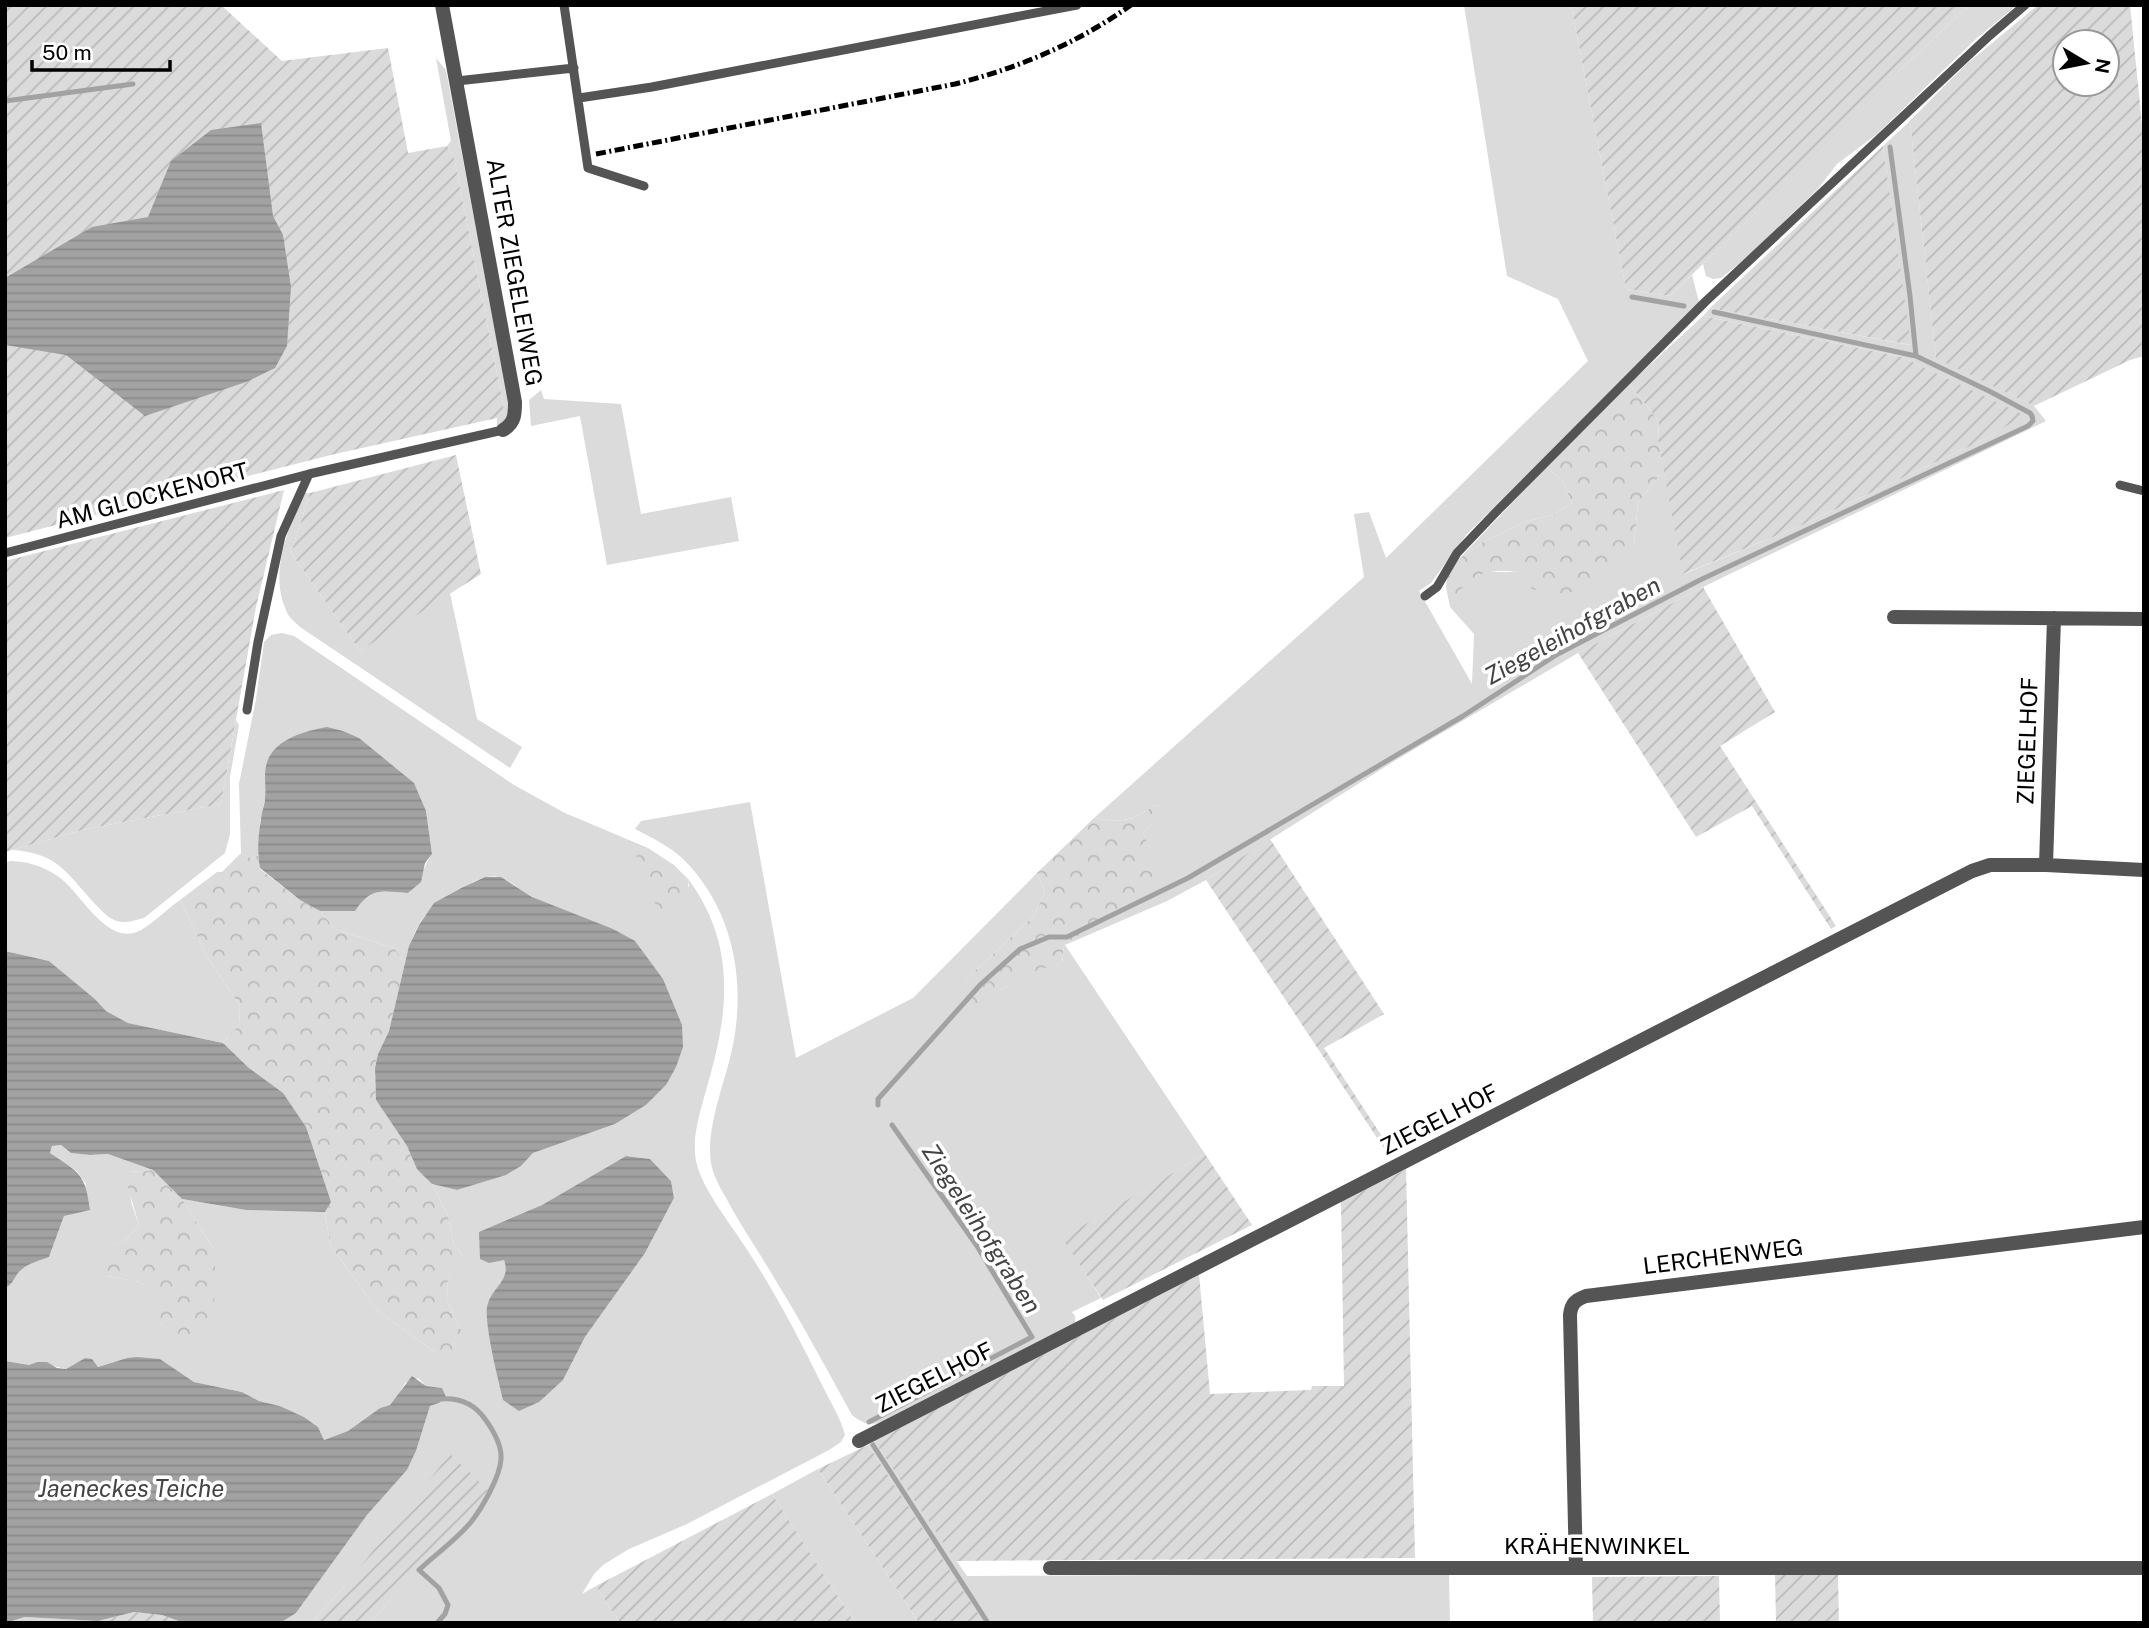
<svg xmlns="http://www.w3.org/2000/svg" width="2149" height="1628" viewBox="0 0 2149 1628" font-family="'Public Sans',sans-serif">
<defs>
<pattern id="forest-crowns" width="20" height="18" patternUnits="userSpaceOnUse" patternTransform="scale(1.75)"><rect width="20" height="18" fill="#dbdbdb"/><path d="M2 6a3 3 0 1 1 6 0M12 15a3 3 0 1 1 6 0" fill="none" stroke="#bababa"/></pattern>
<pattern id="garden-furrows" width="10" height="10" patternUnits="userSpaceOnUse" patternTransform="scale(1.75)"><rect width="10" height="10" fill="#dbdbdb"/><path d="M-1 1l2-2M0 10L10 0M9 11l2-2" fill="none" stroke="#bababa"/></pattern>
<pattern id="water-rules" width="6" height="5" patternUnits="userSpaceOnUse" patternTransform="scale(1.75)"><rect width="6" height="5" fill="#a2a2a2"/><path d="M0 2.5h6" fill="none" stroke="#8a8a8a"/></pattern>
</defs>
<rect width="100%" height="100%" fill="#fff"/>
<path fill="#dbdbdb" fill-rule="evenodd" d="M1464,5H1571L1626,289L1670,296L1692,275L1699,302L1692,311L1467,534L1431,583L1419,591L1472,684L1474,634L1450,607L1446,587L1456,595L1464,584L1483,572H1520L1634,544L1638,503L1664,470L1684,574L1800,526L1987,438L2023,415L1902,357L1703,316L1710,308L1910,345L1883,146L1910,121L1936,357L2034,406L2046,421L1703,587L1578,653L1396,760L1206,880L1167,901L1065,945L1205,1154L1063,1238L1101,1298L1072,1312L1075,1316V1324L889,1419C873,1426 866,1426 852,1415C828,1372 805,1328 779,1286C764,1260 747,1235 732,1209C726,1197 717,1184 713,1171C703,1141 721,1092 729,1062C748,992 737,913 684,860C670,846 652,838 635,829L641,821L750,802L796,1058L913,998L1037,873L1045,892L1033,917L965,980L1000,991L1038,969L1062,963L1064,945L1163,878L1143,833L1166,810L1156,805C1130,821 1124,823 1094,818L1364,577L1354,514L1369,512L1386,558L1588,361L1558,299L1507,276Z
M1970,5H2017L1977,38L1877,134L1837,164L1817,190L1746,258L1721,278L1713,279L1706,276L1703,264L1899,71Z
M436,58L446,70L511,414L503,423L497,426V418L504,409L454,157L447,146L451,141Z
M541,390L544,399L621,404L641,514L731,497L739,541L607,565L580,416L531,426L529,400Z
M1546,467L1562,480L1572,503L1554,514L1525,522L1483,542L1459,559Z
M305,493H310L291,553L360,651L450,593L477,719L522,747L510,768L300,627C295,622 288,617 286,610C269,572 288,528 305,493Z
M282,633L294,636L514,785L565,813L648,848L637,854L689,887V880C736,945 729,1011 708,1083C702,1107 691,1135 696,1161C702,1189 730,1223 746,1248C775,1292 800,1340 823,1387C831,1403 841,1419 845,1435L841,1442L829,1450L687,1524L629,1549L603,1565L594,1574L582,1594L596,1586L620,1623H370L487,1490L344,1587L311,1623H280L296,1613L367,1515L407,1470L416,1451L430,1406L439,1403L442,1388L426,1386L418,1378L405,1383L398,1396L390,1405L380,1408L348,1431L324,1440L318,1427L304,1417L280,1406L259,1401L242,1392L194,1382L160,1359L127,1358L98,1367L85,1358L66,1369L37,1362L29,1365L5,1361V1288C14,1284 14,1276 21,1270C29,1263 39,1261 49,1257L64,1216L77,1211L86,1184L77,1171L50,1153L52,1146L61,1145L71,1153L90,1155L108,1154L153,1170L130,1172L131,1202L139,1225L127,1239L105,1250L107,1276L140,1282L158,1296L162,1327L213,1248L182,1199L246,1210L325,1212L330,1245L378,1311L436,1353L461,1330L447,1300L448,1277L458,1266L462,1255L454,1244L448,1216L432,1184L457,1190L505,1175L521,1166L533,1153L615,1124L646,1105L666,1085L557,907C548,904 539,901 531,896C521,891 509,879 498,877C486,875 477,880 467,885C429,902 414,924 405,963L394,948L335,929L320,911H354C371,887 381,891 408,893C426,877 420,871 432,854L426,811L359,738L327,728L308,731L289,739L265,784V799L261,817L258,855L253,859L241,853L239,784L256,699L264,642L271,635ZM626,1156L650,1159L671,1181L674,1198L645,1253L585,1337L563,1380L487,1304L505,1277L506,1267L504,1260L516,1217L542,1205Z
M236,720L239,725L230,777V834L225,853L144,918C135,920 126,924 117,921C109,919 102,911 96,905C67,874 59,853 12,850L86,829L221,804Z
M10,861C26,861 42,866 56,875C80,889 106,949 141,930C155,922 167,909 180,900L206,955L240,1006L239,1025L223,1043L128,1023L106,1011L95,999L49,961L5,951V863Z
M874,1441L967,1576L1449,1574L1450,1623H981L982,1622L868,1445Z
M818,1469L919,1623H855L772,1494Z
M25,1617L98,1621V1623H5Z"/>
<path fill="url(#forest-crowns)" d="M1629,384L1659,421L1658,440L1664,470L1638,503L1634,544C1623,555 1585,588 1571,592C1559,596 1544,592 1532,589L1520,572C1490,569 1474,571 1456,596L1446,587L1447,576L1459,559L1483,542L1525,522L1554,514L1572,503L1562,480L1546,467Z
M1156,805L1167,810L1143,833L1164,878L1064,945L1062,963L1038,970L969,1008L954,1009L951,1003L965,980L1033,917L1045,892L1037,873L1094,818C1125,823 1130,821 1156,805Z
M648,848L674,865L689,880C688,893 680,902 671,911L658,910L636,865L637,853Z
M241,853L253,859L258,855L260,869L300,900L320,911L335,929L394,948L405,963L389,1031L378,1054L375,1068L376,1100L407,1146L418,1169L432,1184L448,1216L454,1244L462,1255L459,1266L448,1277L447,1300L461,1330L458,1355L449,1356L436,1353L378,1311L330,1245L325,1212L331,1202L249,1068L223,1043L239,1025L240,1006L206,955L180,900L217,872H222Z
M153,1170L182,1199L213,1248L217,1287L207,1331L199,1341L175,1348L162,1327L157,1296L140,1282L107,1276L99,1272L104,1250L127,1239L139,1225L127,1184L130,1172Z"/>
<path fill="url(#garden-furrows)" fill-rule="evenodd" d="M5,5H221L282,61L388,48L408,153L447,146L454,157L504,409L497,418L335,454L5,538Z
M1571,5H1970L1899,71L1885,87L1670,296L1626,289Z
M2038,5H2130L2144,144V356L2130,360L2034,406L1936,358L1910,121L1968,63ZM2065,42H2107V84H2065Z
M1883,146L1911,345L1710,308Z
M1703,316L1902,357L2024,415L1987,438L1800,526L1683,574L1658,440L1659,421L1629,384Z
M456,455L481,574L360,651L291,553L310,493Z
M284,490L256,607L221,804L86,829L5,852V561Z
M1703,587L1775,712L1720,746L1836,926L1831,929L1752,806L1696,837L1578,653Z
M1270,839L1384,1014L1324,1048L1393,1153L1389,1156L1206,880Z
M1205,1154L1252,1225L1103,1300L1062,1238Z
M1406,1169L1415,1558L956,1561L874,1441L1199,1274L1210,1394L1311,1390L1312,1386H1344L1341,1202Z
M868,1445L983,1621L981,1623H919L818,1469Z
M450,1454L488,1490L370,1623H311L344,1587Z
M772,1494L855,1623H620L596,1586Z
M1838,1572L1839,1623H1776L1775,1573Z
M1719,1576L1720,1623H1593L1592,1577Z
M134,1612L162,1615L184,1623H98V1621Z"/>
<path fill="url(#water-rules)" d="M261,123L273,216L283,235L291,287L287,346L275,368L246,382L145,416L66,355L5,345V278L92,227L148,217L171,161L211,130Z
M327,727L343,731L359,738L414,783L426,811L432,854L425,863L421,882L408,893C381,891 371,887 355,911H320L300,900L260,868C257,852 258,836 261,820C261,812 265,805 265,798C266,787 264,776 266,766C272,739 305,731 327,727Z
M485,877H501L532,897L613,929L635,941L663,979L682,1025L683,1047L676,1067L666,1085L646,1105L615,1124L533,1153L521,1166L506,1175L457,1190L432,1184L417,1169L407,1146L376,1100L375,1068L378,1054L389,1031L409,946L419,925L434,903L461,888Z
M5,951L49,961L95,999L106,1011L128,1023L223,1043L249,1068L283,1093L306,1127L331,1202L325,1212L246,1210L182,1199L153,1170L108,1154L90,1155L71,1153L61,1145L52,1146L50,1153C80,1173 85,1173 90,1210L64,1216L49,1257C39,1261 29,1263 21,1270C14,1276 14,1284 5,1288Z
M626,1156L650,1159L671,1181L674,1198L645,1253L585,1337L563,1380L539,1402L519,1411L503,1400C499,1382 482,1318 488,1303C494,1286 511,1280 504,1260L489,1263L480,1259L479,1232L542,1205Z
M137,1357L160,1359L194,1382L242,1392L259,1401L280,1406L304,1417L318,1427L324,1440L348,1431L380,1408L390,1405L412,1376L426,1386L442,1388L446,1397L439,1403L430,1406L416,1451L407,1470L367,1515L296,1613L280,1623H184L162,1615L134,1612L98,1621L25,1617L5,1623V1361L29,1365L37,1362H47L57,1368L66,1369L85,1358L92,1359L98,1367L127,1358Z"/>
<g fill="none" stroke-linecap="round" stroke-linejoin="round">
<path stroke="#a2a2a2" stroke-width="5" d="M5,101L133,84
M1632,297L1684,306
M1714,312L1916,356
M878,1105V1099L981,984L1020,949L1049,937H1067L1188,878L1463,716L1556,655L1700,580L2028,426L2033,421L2032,416L2030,413L1991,392L1916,356L1910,296L1890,147
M869,1422L1032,1337L977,1246L892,1125
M873,1445L988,1623
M437,1623L445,1614L448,1605L439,1588L419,1570C436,1554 456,1540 471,1522C482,1508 500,1477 501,1459C502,1445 493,1430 485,1419C474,1403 459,1397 439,1399"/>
<path stroke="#545454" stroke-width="9" d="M564,5L588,168L644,186
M457,81L574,68
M579,98L652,87L1077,5
M2120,485L2144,491
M5,553L309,474L503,430
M1425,596L1437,587L1457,553L1499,509L1705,302L1989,36L2025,5
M247,710L258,642L281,536L309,474"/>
<path stroke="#545454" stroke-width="14" d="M442,5L515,402C515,414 515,423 503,430
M1894,617L2144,619
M2046,865L2144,870
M859,1441L1972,871L1990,865H2046L2054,618
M1050,1568H2144
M1576,1568L1570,1315C1571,1304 1575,1300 1586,1296L2144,1227"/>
<path stroke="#000" stroke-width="5" stroke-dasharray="10 3.5 2 3.5" stroke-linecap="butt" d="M596,154L955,84C1019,68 1078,43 1131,5"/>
</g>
<g text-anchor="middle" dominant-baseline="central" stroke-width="7" stroke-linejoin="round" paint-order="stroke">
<g font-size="23" fill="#000" stroke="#fff">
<text transform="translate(515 272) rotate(80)">ALTER ZIEGELEIWEG</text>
<text transform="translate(152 495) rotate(-15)">AM GLOCKENORT</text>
<text transform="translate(2027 741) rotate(-88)">ZIEGELHOF</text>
<text transform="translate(1439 1119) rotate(-27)">ZIEGELHOF</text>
<text transform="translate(1723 1256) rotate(-7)">LERCHENWEG</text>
<text transform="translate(934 1377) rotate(-27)">ZIEGELHOF</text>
<text x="1597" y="1545">KRÄHENWINKEL</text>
</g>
<g font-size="24" font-style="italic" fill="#434343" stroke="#fff">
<text transform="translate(1572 630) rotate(-29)">Ziegeleihofgraben</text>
<text transform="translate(982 1228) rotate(57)">Ziegeleihofgraben</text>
<text x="131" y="1488">Jaeneckes Teiche</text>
</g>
</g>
<rect width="2149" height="1628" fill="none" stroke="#000000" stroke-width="14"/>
<g transform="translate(2086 63) rotate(100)"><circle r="33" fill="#ffffff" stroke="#999999" stroke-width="2"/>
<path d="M0-5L12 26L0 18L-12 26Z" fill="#000000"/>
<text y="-10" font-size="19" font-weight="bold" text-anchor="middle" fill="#000000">N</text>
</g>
<path d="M32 60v10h138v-10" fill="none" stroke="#000000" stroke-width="3.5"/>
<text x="42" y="60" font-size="21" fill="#000000" stroke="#ffffff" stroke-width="5" paint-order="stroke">50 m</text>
</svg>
